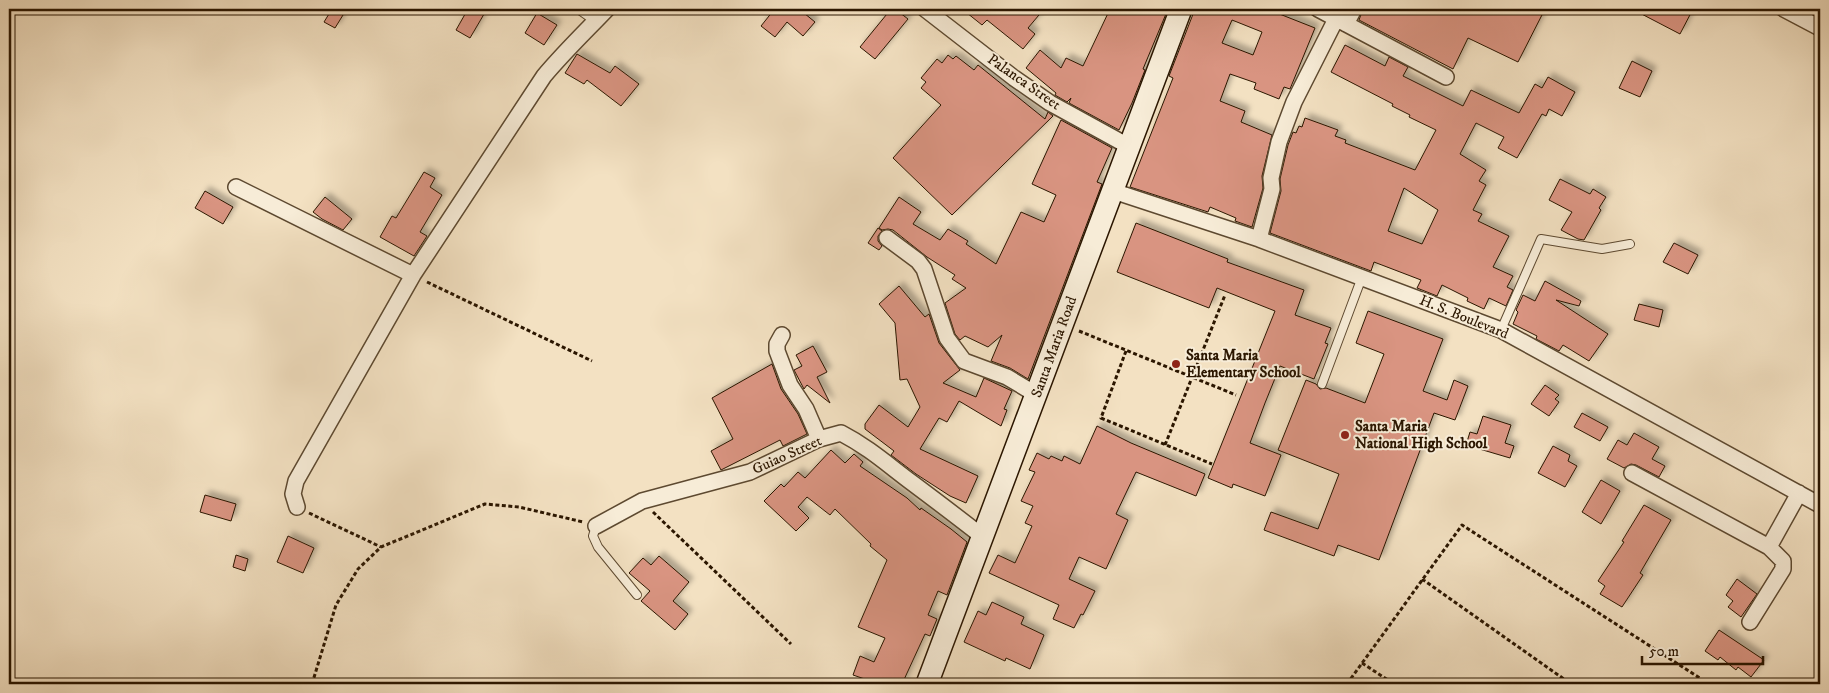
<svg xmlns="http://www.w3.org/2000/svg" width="1829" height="693" viewBox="0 0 1829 693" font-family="'IM FELL DW Pica',serif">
<defs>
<filter id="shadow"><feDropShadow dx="4.5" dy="-4.5" stdDeviation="2.5" flood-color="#0004"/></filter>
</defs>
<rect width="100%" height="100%" fill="#f3e1c2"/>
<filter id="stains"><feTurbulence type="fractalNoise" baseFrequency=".004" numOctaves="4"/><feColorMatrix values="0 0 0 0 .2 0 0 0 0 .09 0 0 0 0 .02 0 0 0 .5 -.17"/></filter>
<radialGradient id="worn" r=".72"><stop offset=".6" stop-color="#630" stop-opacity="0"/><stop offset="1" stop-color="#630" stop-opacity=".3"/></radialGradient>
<path fill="#d99481" stroke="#2b1600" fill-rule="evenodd" filter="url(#shadow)" d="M332,9L343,15L335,28L324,22Z
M468,9H487L470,38L456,30Z
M771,9H799L815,22L803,36L787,22L775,37L761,26L773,11Z
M891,9H895L908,19L875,59L860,47Z
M962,9H1044L1028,28L1035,34L1023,49L987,20L982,25Z
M1110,9H1168L1143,69L1145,70L1132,103L1119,130L1069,103L1071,98L1067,102L1055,95L1056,93L1026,68L1040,50L1061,68L1066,58L1083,66Z
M1195,9H1278L1277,13L1315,28L1290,89L1284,87L1279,99L1254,89L1256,83L1230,74L1220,101L1245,111L1241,122L1272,135L1262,176L1263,188L1252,227L1235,221L1236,218L1210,207L1208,212L1130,187L1173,78L1169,76ZM1232,20L1262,32L1253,55L1222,43Z
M1363,9H1545L1518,62L1468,38L1453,69L1359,20Z
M1632,9H1693L1680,34Z
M537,13L557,25L544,45L525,33Z
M1345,45L1385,66L1389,57L1408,67L1403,76L1463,106L1471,90L1519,113L1535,84L1542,88L1548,77L1575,92L1562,116L1549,109L1546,116L1542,114L1517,158L1498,148L1504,137L1476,123L1460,154L1486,170L1479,181L1486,185L1473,210L1482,214L1478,221L1509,236L1493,267L1513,276L1507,287L1513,290L1506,306L1489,298L1484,309L1467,301L1468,298L1442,285L1437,296L1417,288L1421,280L1374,262L1371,271L1270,233L1281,191L1280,179L1288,145L1293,132L1296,133L1299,126L1302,127L1305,118L1338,130L1335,136L1346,140L1345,143L1415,170L1436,130L1409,117L1410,115L1392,106L1393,104L1331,72ZM1404,188L1438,210L1422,244L1388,231Z
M577,54L610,73L615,66L639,84L621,106L587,80L584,84L565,73Z
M948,55L953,59L956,56L974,70L978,65L1045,119L1048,112L1053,116L952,215L893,158L941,105L921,88L926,82L921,78L937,59L942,63Z
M1632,61L1652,71L1640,97L1619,88Z
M1061,120L1112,148L1097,182L1102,184L1028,379L1010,368L991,361L1002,335L988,347L965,336L960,340L955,334L945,303L966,288L952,279L955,275L927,257L893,230L888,229L882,230L879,228L899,197L921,212L913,224L940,240L948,229L968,241L966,244L996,264L1021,212L1044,222L1056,195L1032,184Z
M424,172L435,178L430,187L442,195L420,232L427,236L414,256L380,237L392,216L396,218Z
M1560,179L1590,194L1593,189L1606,197L1599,208L1601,210L1584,240L1578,239L1561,230L1572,212L1549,200Z
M205,191L233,207L223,224L195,208Z
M325,197L352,219L343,230L322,219L313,212Z
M1136,223L1228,259L1227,262L1304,290L1295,315L1331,328L1325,343L1328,344L1314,379L1280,366L1265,403L1250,443L1281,455L1265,496L1233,484L1232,488L1208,478L1275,311L1217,288L1209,308L1117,272Z
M878,228L882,231L878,236V241L882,246L879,250L868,243Z
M1674,243L1698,255L1688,274L1663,262Z
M1545,281L1581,301L1579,306L1556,300L1608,334L1589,361L1563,345L1559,351L1536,339L1537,336L1513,324L1518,312L1516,310L1523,295L1535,301Z
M899,286L925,317L929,314L939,343L960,370L943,383L976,397L984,378L1012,391L1004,409L1007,410L1001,426L959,401L947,422L939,418L920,449L978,476L966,503L950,496L916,474L891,455L894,451L865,429V424L879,405L908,427L920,407L907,379L900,380L895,323L879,304Z
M1639,304L1663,310L1659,327L1634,320Z
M1368,311L1443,339L1423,391L1447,400L1454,380L1468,386L1455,420L1434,413L1379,560L1338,545L1334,556L1264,530L1271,512L1318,529L1339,474L1278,450L1306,380L1316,384L1320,389L1326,388L1365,403L1384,354L1356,343Z
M813,346L827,372L817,377L830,403L807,385L804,389L794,370L802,366L796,355Z
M772,364L781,389L798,414L807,434L783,446L780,440L721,470L711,451L733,439L712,398Z
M1545,385L1559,395L1555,399L1559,402L1549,416L1531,404Z
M1582,413L1608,427L1600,441L1574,427Z
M1483,416L1511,425L1505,443L1514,446L1510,458L1466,445L1470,432L1477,434Z
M1097,426L1131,443L1205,474L1196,496L1136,472L1116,514L1128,520L1106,569L1079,557L1069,579L1095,591L1083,615L1081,614L1074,628L1053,619L1059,605L989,573L998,555L1015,563L1032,526L1025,523L1033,506L1021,501L1035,472L1029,470L1037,453L1049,459L1051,456L1062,461L1064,456L1080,464Z
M1634,433L1659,447L1652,459L1665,466L1659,477L1636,465L1631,464L1624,468L1607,459L1618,440L1627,445Z
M1553,446L1570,455L1568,461L1577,466L1565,487L1538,473Z
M831,450L845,463L854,454L863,462L860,466L907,498L920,510L921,508L951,529L967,542L947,595L938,591L928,615L937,619L930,636L925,634L902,684H879L853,675L860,656L874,662L885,638L858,627L887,560L870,546L871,544L835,509L830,515L807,497L798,507L809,518L796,531L764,501L781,484L784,487L798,472L805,478Z
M1601,480L1620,491L1601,524L1582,512Z
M205,495L236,504L231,521L200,512Z
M1644,505L1671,520L1640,573L1643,575L1622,607L1600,594L1605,586L1598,581L1624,542L1622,541Z
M288,536L314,548L303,573L277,562Z
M236,555L248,559L245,571L233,567Z
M659,556L689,582L673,601L688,614L675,630L641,601L650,591L629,573L643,558L651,565Z
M1737,579L1757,594L1741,617L1728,607L1733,601L1726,595Z
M992,602L1024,617L1021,624L1044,635L1030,669L1006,658L1005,661L964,642L978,611L986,615Z
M1719,630L1764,660L1751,677L1738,667L1736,670L1720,657L1718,660L1705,651Z"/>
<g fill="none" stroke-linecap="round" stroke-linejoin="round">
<g stroke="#5d4930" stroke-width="10">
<path id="lane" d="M578,9L595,21
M1501,330L1541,239L1602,249L1630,244
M1322,384L1362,277
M596,526L593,536L598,547L637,595"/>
</g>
<g stroke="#5d4930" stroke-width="18">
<path id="street" d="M925,9L1014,78L1050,103L1130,147
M1318,9L1446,77
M1784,9L1820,28
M1346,24L1354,9
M236,187L413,275L544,76C564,52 586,31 607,9
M1113,191L1259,239L1501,330L1820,505
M887,238L918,261L924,269L947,338L964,361L1007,377L1037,395
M1259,239L1272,189L1271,178L1279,142L1294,102L1336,19
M782,335L777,344V351L790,385L806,409L819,439
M1632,473L1769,547L1783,561V569L1750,622
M297,507L293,494L296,481L413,275
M596,526L642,501L750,472L819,439L841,433C868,447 887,464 911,482C935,500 959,518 983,537
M1769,547L1799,493"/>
</g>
<g stroke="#2b1600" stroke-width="24">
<path id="secondary" d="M927,684L1181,9"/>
</g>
<path stroke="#2b1600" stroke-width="3" stroke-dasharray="4 2.5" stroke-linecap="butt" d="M427,282L592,361
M1079,331L1236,395
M1126,351L1101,418L1212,464
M1165,445L1225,295
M653,512L791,644
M309,513L381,547
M1422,579L1571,684
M1362,663L1394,684
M312,684L336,605L358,569L381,547L485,504L519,507L583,522
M1347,684L1462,525L1709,684"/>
<use href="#lane" stroke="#f7ecd7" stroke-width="8"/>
<use href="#street" stroke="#f7ecd7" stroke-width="15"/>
<use href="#secondary" stroke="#f7ecd7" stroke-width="21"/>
</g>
<g fill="#8f2418" stroke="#f7ecd7" stroke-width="2">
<circle cx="1176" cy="364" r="5"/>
<circle cx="1345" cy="435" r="5"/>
</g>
<g text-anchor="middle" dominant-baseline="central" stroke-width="4" stroke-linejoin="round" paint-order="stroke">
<g font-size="15" fill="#2b1600" stroke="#f7ecd7">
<text transform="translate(1024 82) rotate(35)">Palanca Street</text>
<text transform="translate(1464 317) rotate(22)">H. S. Boulevard</text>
<text transform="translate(1054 347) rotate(-70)">Santa Maria Road</text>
<text transform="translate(787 455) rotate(-24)">Guiao Street</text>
</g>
<g font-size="15" font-weight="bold" fill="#2b1600" stroke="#f7ecd7" text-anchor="start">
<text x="1186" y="355">Santa Maria<tspan x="1186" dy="17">Elementary School</tspan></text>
<text x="1355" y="426">Santa Maria<tspan x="1355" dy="17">National High School</tspan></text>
</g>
</g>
<rect width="1829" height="693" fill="none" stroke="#f3e1c2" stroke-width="30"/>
<rect x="10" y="10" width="1809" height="673" fill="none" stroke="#2b1600" stroke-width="2.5"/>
<rect x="15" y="15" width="1799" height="663" fill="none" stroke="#2b1600"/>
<path d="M1642 656v8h121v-8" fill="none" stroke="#2b1600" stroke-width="2.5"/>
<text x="1649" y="656" font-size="15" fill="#2b1600" stroke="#f7ecd7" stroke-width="4" paint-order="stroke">50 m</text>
<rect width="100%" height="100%" filter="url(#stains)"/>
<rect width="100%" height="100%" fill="url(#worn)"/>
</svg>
